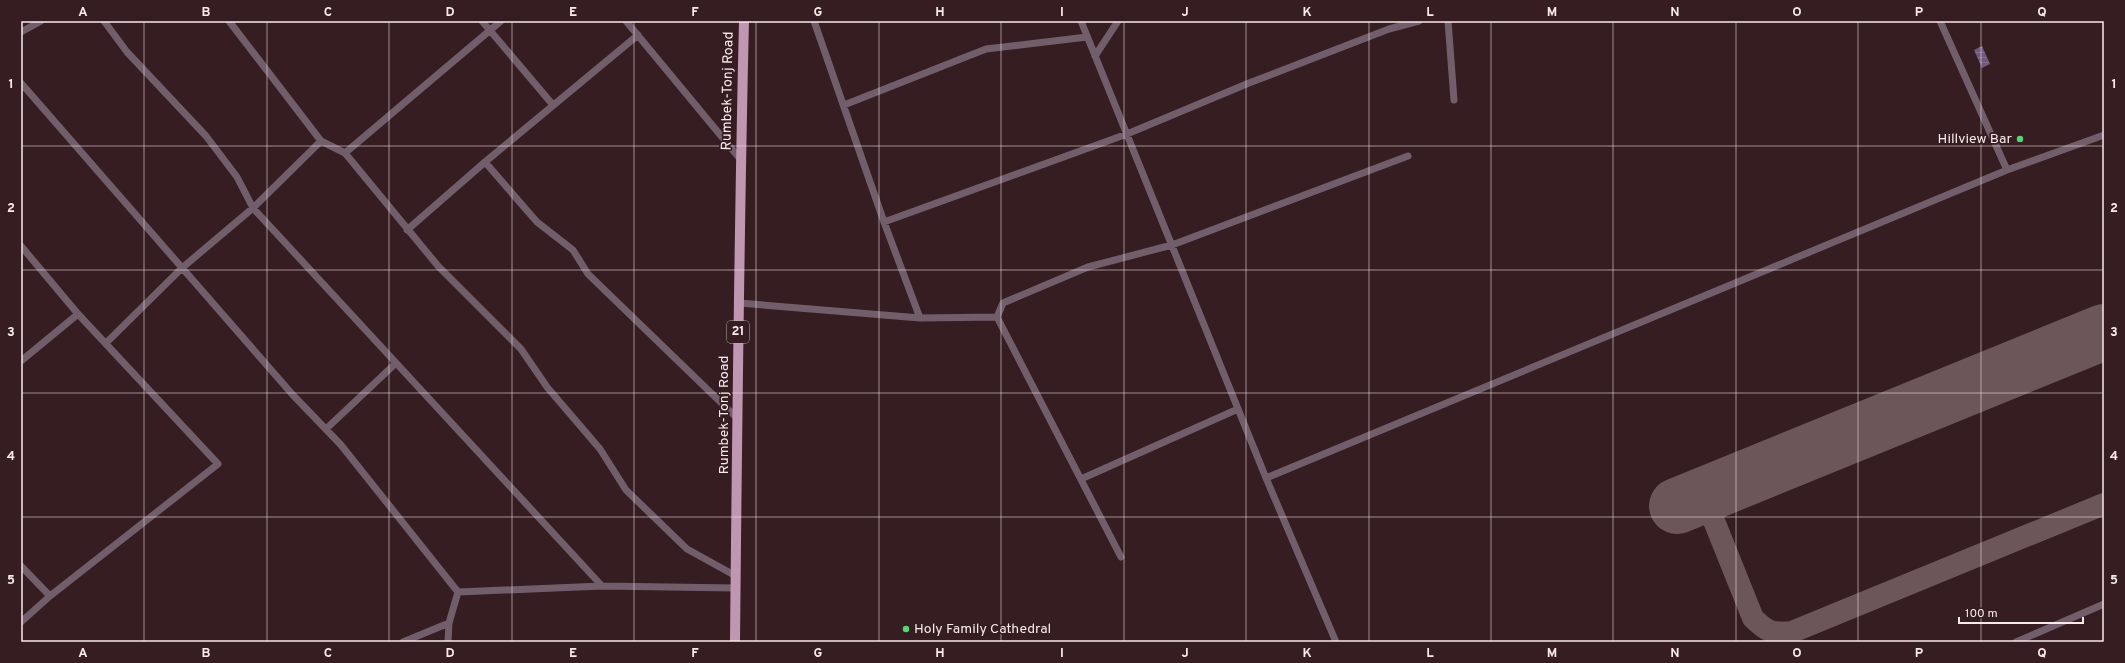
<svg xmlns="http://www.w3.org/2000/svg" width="2125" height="663" viewBox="0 0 2125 663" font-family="Overpass,sans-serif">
<defs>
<pattern id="water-rules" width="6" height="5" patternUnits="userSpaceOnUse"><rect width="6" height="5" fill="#715880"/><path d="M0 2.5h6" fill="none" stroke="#867092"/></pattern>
</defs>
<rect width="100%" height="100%" fill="#351d22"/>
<path fill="url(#water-rules)" d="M1982,46L1990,64L1982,68L1974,50Z"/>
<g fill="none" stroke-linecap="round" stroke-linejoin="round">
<path stroke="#6c565a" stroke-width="22" d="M1704,496L1753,618C1767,632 1772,634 1792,632L2104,504"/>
<path stroke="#6c565a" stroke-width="56" d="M1677,506L2104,332"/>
<path stroke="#725e6b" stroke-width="7" d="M104,21L127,52L206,136L237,177L253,208L602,586L735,588
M229,21L321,141L345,153L438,266L521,349L547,387L600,449L626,490L687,549L734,575
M482,21L553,105
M626,21L741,160
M814,21L884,222L920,318
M1081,21L1266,478L1336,642
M1448,21L1454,100
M1940,21L2007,170
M21,32L41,21
M1095,56L1118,21
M21,83L292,394L341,445L458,592L449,623L448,642
M844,105L986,49L1087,37
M345,153L501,21
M485,162L638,35
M884,222L1127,134L1249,83L1389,29L1419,21
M407,230L485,162L537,222L573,250L588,274L737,418
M21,246L78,314L218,464L50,596L21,622
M739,303L920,318L997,317L1121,557
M997,317L1003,303L1088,267L1172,245L1408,156
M106,343L182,268L253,208L321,141
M21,361L78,314
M326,429L396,363
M1266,478L2007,170L2104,135
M1081,479L1238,409
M21,566L50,596
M458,592L602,586
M403,642L449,623
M2016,642L2104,604"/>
<path stroke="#bf97b1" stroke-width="10" d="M735,642C737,435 739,228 744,21"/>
</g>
<path fill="none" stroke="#fae9eb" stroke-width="1" stroke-opacity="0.55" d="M144,21V642M267,21V642M389,21V642M512,21V642M634,21V642M756,21V642M879,21V642M1001,21V642M1124,21V642M1246,21V642M1369,21V642M1491,21V642M1613,21V642M1736,21V642M1858,21V642M1981,21V642M21,146H2104M21,270H2104M21,393H2104M21,517H2104"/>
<g fill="#57d570" stroke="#351d22" stroke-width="1.5">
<circle cx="2020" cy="139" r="4"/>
<circle cx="906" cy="629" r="4"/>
</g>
<g text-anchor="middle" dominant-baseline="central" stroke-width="3.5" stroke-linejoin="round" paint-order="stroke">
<rect fill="#351d22" stroke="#bfacaf" stroke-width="1" x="727" y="321" width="22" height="22" rx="3"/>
<g font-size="13" font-weight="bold" fill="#fae9eb">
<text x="738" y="332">21</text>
</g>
<g font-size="14" fill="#fae9eb" stroke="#351d22">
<text transform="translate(728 91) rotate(-89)">Rumbek-Tonj Road</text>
<text transform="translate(724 415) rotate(-90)">Rumbek-Tonj Road</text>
</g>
<g font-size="14" fill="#fae9eb" stroke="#351d22" text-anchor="end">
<text x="2012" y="139">Hillview Bar</text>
<text x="914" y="629" text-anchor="start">Holy Family Cathedral</text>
</g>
</g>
<rect width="2125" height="663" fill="none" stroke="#351d22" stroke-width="44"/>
<path d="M1959 617v6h124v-6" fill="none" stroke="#fae9eb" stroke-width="2"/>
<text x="1965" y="617" font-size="12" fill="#fae9eb" stroke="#351d22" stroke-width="3" paint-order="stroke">100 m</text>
<rect x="22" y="22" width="2081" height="619" fill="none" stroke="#fae9eb" stroke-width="1.5"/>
<g font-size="13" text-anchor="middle" font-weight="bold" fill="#fae9eb">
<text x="83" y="16">A</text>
<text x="206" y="16">B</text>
<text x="328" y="16">C</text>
<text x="450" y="16">D</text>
<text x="573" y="16">E</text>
<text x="695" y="16">F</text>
<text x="818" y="16">G</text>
<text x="940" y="16">H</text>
<text x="1062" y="16">I</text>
<text x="1185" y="16">J</text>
<text x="1307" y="16">K</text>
<text x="1430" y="16">L</text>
<text x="1552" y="16">M</text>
<text x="1675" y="16">N</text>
<text x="1797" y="16">O</text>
<text x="1919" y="16">P</text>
<text x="2042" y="16">Q</text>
<text x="11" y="88">1</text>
<text x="2114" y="88">1</text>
<text x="11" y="212">2</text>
<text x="2114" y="212">2</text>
<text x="11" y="336">3</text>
<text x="2114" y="336">3</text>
<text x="11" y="460">4</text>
<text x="2114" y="460">4</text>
<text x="11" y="584">5</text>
<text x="2114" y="584">5</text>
<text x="83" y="657">A</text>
<text x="206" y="657">B</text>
<text x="328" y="657">C</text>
<text x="450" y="657">D</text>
<text x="573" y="657">E</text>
<text x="695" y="657">F</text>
<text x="818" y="657">G</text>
<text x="940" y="657">H</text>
<text x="1062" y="657">I</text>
<text x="1185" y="657">J</text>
<text x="1307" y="657">K</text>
<text x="1430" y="657">L</text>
<text x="1552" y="657">M</text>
<text x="1675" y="657">N</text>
<text x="1797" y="657">O</text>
<text x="1919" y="657">P</text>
<text x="2042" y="657">Q</text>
</g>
</svg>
